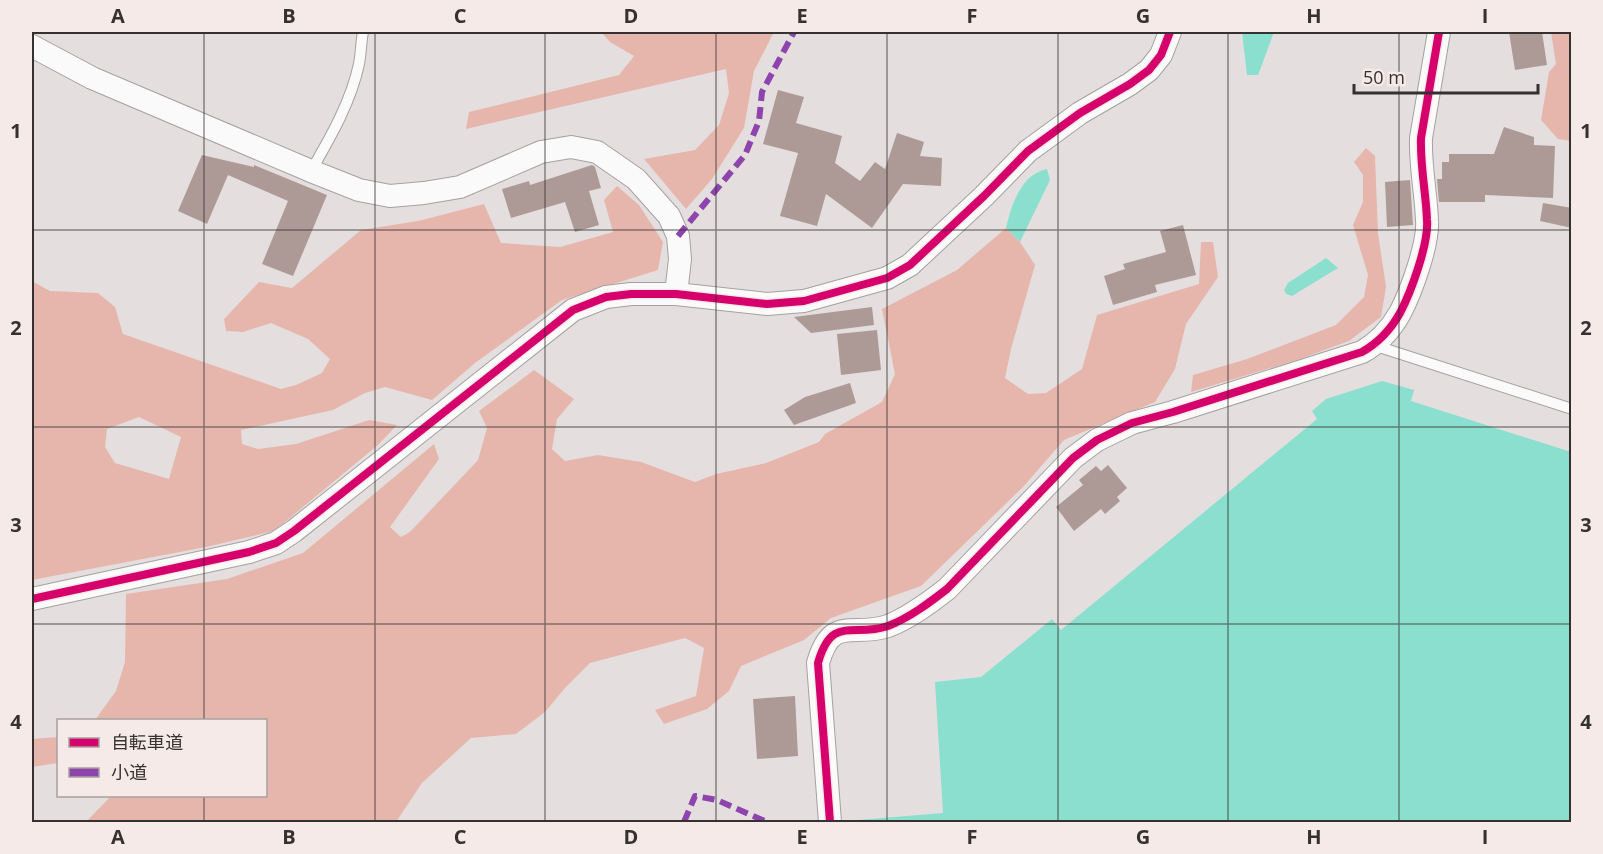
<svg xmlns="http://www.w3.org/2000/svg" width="1603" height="854" viewBox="0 0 1603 854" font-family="'Open Sans','Noto Sans JP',sans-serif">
<rect width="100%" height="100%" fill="#e4dfde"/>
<path fill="#e6b6ad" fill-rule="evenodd" d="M601,32H774L754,71L744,128L712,179L686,209L644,159L695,150L719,125L729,93L726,69L466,129L469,112L619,75L634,56L610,42Z
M1551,32H1571V141L1558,139L1541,120L1549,72L1556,64Z
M1366,148L1375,156L1378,233L1386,287L1381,317L1349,341L1300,359L1191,392L1193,375L1247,359L1336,325L1364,297L1368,275L1353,225L1363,202V175L1354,162Z
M617,186L639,205L663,242L658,270L562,300L475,363L432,400L385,387L365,393L333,410L241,430L242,444L258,449L296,444L369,420L397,425L378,445L274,531L206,547L32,580V281L50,291L98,293L115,307L123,334L281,389L296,385L322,373L330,359L308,339L271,323L243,332L226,331L224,319L259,282L292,288L361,230L418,221L484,204L501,243L560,247L613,232L604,200ZM139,417L181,437L169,479L115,463L105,447L107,429Z
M1006,228L1020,242L1035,265L1011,349L1005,378L1028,394L1046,393L1082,369L1097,315L1199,284L1201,242H1213L1218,277L1186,324L1175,369L1155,402L1064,440L1023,487L921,586L831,618L804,640L741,666L729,691L707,709L664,724L655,710L696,696L704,648L685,638L590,663L565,688L545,712L516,734L471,738L422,783L396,822H86L111,796H266V720H95L116,691L125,662L126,594L227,579L303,553L434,444L439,459L390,527L401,537L410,532L478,460L487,428L479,411L534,370L574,399L557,419L552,449L565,461L598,455L641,462L695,482L716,474L766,463L819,442L825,434L882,402L895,374L882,309L957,270Z
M58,737V763L32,767V739Z"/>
<path fill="#8adfce" d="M1242,32H1274L1258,75H1247Z
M1047,169L1050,180L1020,242L1006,228C1011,206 1021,174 1047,169Z
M1326,258L1338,268L1292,296L1286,294L1284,290L1288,283Z
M1382,381L1414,390L1411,401L1571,452V822H846V821L943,813L935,682L981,677L1052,619L1061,630L1317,419L1312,411L1326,399Z"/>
<path fill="#ad9a96" d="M1509,32H1542L1547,65L1515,70Z
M778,90L804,97L796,123L842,136L835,163L860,181L875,162L885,169L897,133L924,142L920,156L942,158L941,186L903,184L872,228L826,194L817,226L780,216L798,153L763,144Z
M1504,127L1534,137V145L1555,146L1553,198L1485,195V202H1439L1437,179H1442V162H1449V154H1494Z
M202,155L254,167V165L327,195L293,276L262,264L288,201L228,175L207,224L178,211Z
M592,165L595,167L601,188L589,191L599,225L575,232L565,202L511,218L502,189L529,181L530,185Z
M1410,180L1413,225L1387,227L1385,182Z
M1543,203L1572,208V228L1540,221Z
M1183,225L1196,275L1155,285L1157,292L1113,305L1104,276L1125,269L1123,264L1166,252L1160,231Z
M872,307L874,325L811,333L794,317Z
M877,330L881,370L841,375L837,334Z
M850,383L856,403L794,425L784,410L805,397Z
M1108,465L1127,488L1117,497L1120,501L1105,514L1101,509L1074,531L1056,507L1083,485L1079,480L1096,466L1101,471Z
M795,696L798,756L757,759L753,699Z"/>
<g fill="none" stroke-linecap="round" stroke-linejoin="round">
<g stroke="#a5a1a0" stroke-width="12">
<path id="service" d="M311,171C330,138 351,102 359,64C361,54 361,42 363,32
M1373,345L1572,409"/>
</g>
<g stroke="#a5a1a0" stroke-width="24">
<path id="minor" d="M32,46L92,78L311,171L359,190L390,196L424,193L460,187L541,152L571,147L597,152L636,179L669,216L678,236L680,259L676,294
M32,599L249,552L276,543L294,531L573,310L606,297L631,294H676L767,304L804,301L887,278L910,265L984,196L1028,151L1080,113L1130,84L1149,70L1161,55L1170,32
M830,822L818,663C832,614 853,638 888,626C909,618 929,603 947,589L1073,458L1097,440L1132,423L1173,412L1362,352C1378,343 1391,329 1400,313C1411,292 1429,243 1427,220C1426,193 1420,166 1421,138L1439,32"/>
</g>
<use href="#service" stroke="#fbfafa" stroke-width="10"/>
<use href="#minor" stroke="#fbfafa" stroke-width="22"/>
<path stroke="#8e44ad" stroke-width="6" stroke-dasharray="12 6" stroke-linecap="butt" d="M678,236L745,155L759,121L762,92L794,32
M684,822L695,796L717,800L767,822"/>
<g stroke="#f5eae8" stroke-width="11">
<path id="cycleway" d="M32,599L249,552L276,543L294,531L573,310L606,297L631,294H676L767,304L804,301L887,278L910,265L984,196L1028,151L1080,113L1130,84L1149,70L1161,55L1170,32
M830,822L818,663C832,614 853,638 888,626C909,618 929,603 947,589L1073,458L1097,440L1132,423L1173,412L1362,352C1378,343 1391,329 1400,313C1411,292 1429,243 1427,220C1426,193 1420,166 1421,138L1439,32"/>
</g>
<use href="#cycleway" stroke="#d6006c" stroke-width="8"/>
</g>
<path fill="none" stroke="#353130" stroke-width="1.5" stroke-opacity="0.55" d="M204,32V720M375,32V822M545,32V822M716,32V822M887,32V822M1058,32V822M1228,32V822M1399,32V822M32,230H1572M32,427H1572M32,624H1572M204,796V822"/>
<rect width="1603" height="854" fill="none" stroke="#f5eae8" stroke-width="66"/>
<rect x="57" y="719" width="210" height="78" fill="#f5eae8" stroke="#a8a09e" stroke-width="1.5"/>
<rect x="69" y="738" width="30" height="9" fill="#d6006c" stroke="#a8a09e" stroke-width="1.5"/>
<text x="111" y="749" font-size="18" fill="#353130">自転車道</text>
<rect x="69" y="768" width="30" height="9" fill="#8e44ad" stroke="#a8a09e" stroke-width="1.5"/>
<text x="111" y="779" font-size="18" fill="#353130">小道</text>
<path d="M1354 84v9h184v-9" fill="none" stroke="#353130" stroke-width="3"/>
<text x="1363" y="84" font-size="18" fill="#353130" stroke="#f5eae8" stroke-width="4.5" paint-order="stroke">50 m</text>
<rect x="33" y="33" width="1537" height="788" fill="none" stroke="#353130" stroke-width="2"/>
<g font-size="20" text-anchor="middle" font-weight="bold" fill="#353130">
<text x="118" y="23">A</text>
<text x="289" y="23">B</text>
<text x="460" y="23">C</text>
<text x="631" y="23">D</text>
<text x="802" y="23">E</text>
<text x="972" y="23">F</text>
<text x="1143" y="23">G</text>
<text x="1314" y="23">H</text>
<text x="1485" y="23">I</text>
<text x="16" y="138">1</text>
<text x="1586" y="138">1</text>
<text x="16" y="335">2</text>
<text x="1586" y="335">2</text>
<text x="16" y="532">3</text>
<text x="1586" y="532">3</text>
<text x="16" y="729">4</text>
<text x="1586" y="729">4</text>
<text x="118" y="844">A</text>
<text x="289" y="844">B</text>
<text x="460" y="844">C</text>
<text x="631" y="844">D</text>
<text x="802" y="844">E</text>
<text x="972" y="844">F</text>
<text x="1143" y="844">G</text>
<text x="1314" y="844">H</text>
<text x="1485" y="844">I</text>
</g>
</svg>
